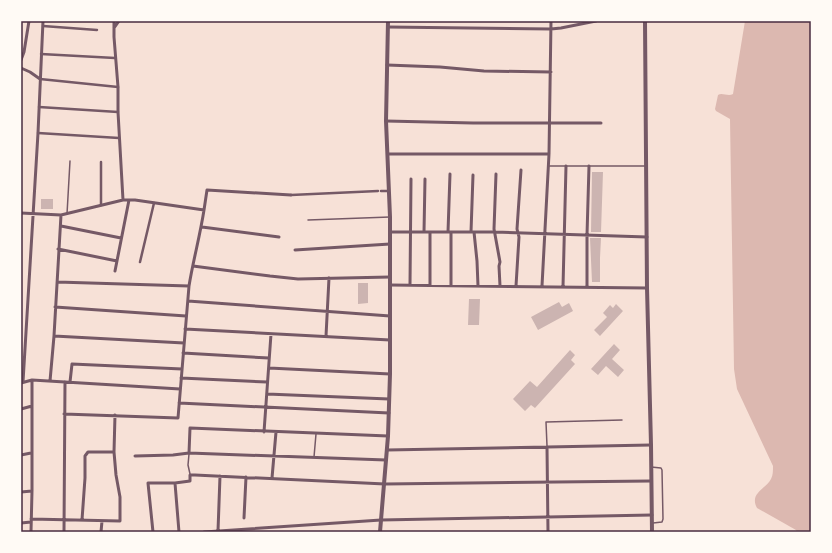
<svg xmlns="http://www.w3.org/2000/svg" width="832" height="553" viewBox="0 0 832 553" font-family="Cabin,sans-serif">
<rect width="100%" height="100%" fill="#f7e1d7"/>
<path fill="#dcb8b0" d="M745,21H811V532H797L796,530L757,508C749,493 766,489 771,479C773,475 773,471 773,466L737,389L734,369L730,119L716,111L715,109L718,95C722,92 728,97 733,94Z"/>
<path fill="#ccb4b1" d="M592,172H603L601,232H591Z
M41,199H53V209H41Z
M590,238H601L600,258V282H592Z
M358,283H368V303L358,304Z
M469,299H480L479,325H468Z
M559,302L562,307L569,303L573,311L538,330L531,317Z
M616,304L623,311L600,336L594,330L607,317L603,313L610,305L613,308Z
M614,344L620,350L612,359L624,370L618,377L606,366L598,375L591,369Z
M570,350L575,355L571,360L575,364L535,408L531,405L525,411L513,399L530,381L537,387Z"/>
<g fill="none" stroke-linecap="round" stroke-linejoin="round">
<path stroke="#755966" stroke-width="1.5" d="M549,166H645
M67,214L70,161
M308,220L390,217
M547,446L546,422L622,420
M189,454L188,465L190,474
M314,457L316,434
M651,467L661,468L662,470L663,519L662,522L653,523"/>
<path stroke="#755966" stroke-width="2.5" d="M43,26L97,30
M41,54L115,58
M40,79L118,87
M39,107L118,112
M38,133L119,138
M101,162V205
M381,191H388
M291,195L378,191
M140,262L154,203"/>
<path stroke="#755966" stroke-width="3" d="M114,21V37L118,87V112L123,200
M388,27L551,29L561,28L596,21
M114,28L119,21
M21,60L24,52L29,21
M387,65L440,67L484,71L551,72
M21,68L30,72L40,79
M386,121L473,123H601
M388,154H549
M496,174L494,229L500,262L499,266L500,286
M21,213L61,215L123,200H135L204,210L207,190L291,195
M61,226L121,238
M202,227L279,237
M390,232H495L647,237
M424,232L425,179
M430,232V285
M448,232L450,174
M451,232V285
M471,232L473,175
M474,232L477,261L478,286
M58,249L117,261
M295,250L390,244
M193,266L270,276L298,279L390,277
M115,271L129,200
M57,282L189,286
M390,285L647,288
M410,285L411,179
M516,286L519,237L517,229L521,170
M542,286L549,154L551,21
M563,287L566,166
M587,287V235L589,166
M188,301L390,316
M55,307L186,316
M185,329L390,340
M54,336L184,343
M326,336L329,278
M183,353L269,358
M269,368L390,374
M181,378L267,382
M50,381L54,336L61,215
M23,382L38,133L43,21
M70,382L72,364L182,369
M21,383L32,380L180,389
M267,394L389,399
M179,403L389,413
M21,409L32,406
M64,414L178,418L189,286C193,261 200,236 204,210
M264,432L271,334
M547,447L548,532
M387,450L651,445
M189,453L190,428L388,436
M21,455L31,453
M135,456L173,455L189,453L386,460
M272,478L276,432
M175,483L179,532
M21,492L32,491
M244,518L246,477
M31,519L120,521V497L116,475L114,452L115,415
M82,520L85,478V456L88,452H114
M21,523L31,522
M218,531L220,476
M31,532L32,491V380
M64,532L65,382
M101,532L102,521
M153,532L148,483H175L190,481V475H195L385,484L651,481
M204,532L381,520L652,515"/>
<path stroke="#755966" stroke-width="4" d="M645,21L647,288L651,445L652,532
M380,532L388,436L390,374V217L386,121L388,21"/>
</g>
<rect width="832" height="553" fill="none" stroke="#fffaf5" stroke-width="44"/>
<rect x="22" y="22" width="788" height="509" fill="none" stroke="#4a2c40" stroke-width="1.5"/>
</svg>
